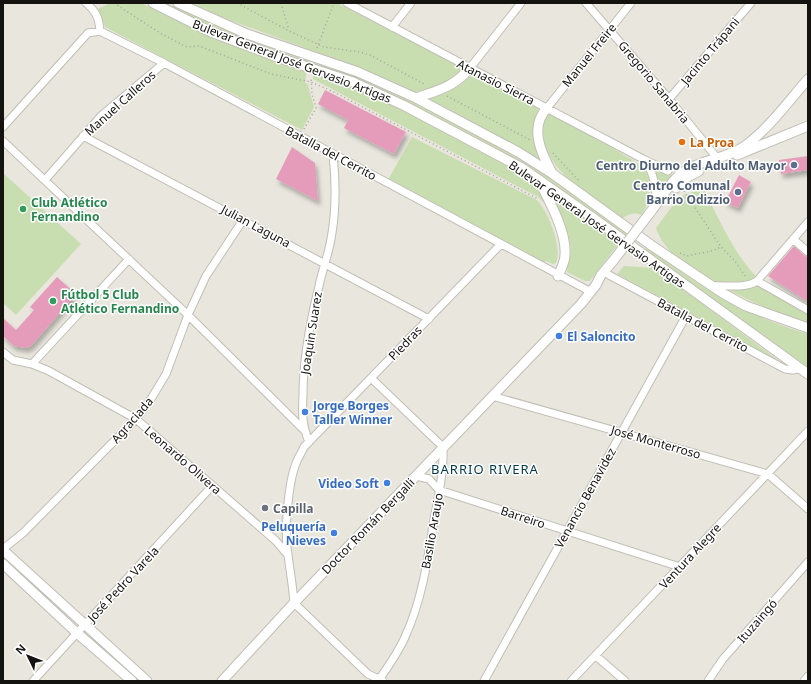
<svg xmlns="http://www.w3.org/2000/svg" width="811" height="684" viewBox="0 0 811 684" font-family="'Noto Sans',sans-serif">
<defs>
<filter id="shadow"><feDropShadow dx="2.5" dy="4.5" stdDeviation="2" flood-color="#0004"/></filter>
</defs>
<rect width="100%" height="100%" fill="#e9e6dd"/>
<path fill="#c8deb0" d="M110,3H141L199,31L277,61L307,70L305,82L308,85L314,107L302,130L105,27L98,9Z
M160,3H166L214,25L265,45L355,75L391,91L436,113L503,149L546,176L628,232L625,236L527,167L502,152L435,116L389,94L332,70L212,28Z
M192,3H337L460,67L461,71L447,82L427,90L415,92L359,68L224,18Z
M313,73C369,91 422,119 474,147C493,157 515,166 532,181C538,187 541,197 545,204L538,197L313,79Z
M471,75H474L537,107L538,111L535,119L533,138L540,160L506,141L429,100L430,98C447,92 459,89 471,75Z
M547,114H549C574,127 599,140 624,155C631,159 639,163 644,169C654,182 651,203 641,215C635,212 628,214 623,218C591,196 527,162 547,114Z
M412,137L537,200C548,211 563,248 556,263L553,264L546,261L543,263L388,180Z
M653,167L674,176L659,193L653,168Z
M3,173L81,244L16,315L3,303Z
M703,188C719,218 735,258 761,281L808,307V323C765,309 727,292 690,266C684,261 675,257 670,251C664,244 659,237 656,228L679,197Z
M552,194L620,242L590,281H585L567,272C567,265 571,258 571,250C570,232 559,213 552,196Z
M647,247C665,260 683,274 702,286C735,307 771,323 808,334V368L644,251Z
M624,266L654,268L696,299L779,361L617,274Z"/>
<path fill="#e59cbb" filter="url(#shadow)" d="M325,90L406,132L394,154L344,128L348,120L318,104Z
M292,147L315,163L318,201L276,179Z
M808,156V170L781,174L779,160Z
M739,175L751,182L738,208L725,202Z
M794,246L805,256L808,257V302L768,276Z
M57,277L76,294L31,346L26,348L14,346L3,336V318L16,330L34,310L30,307Z"/>
<g fill="none" stroke-linecap="round" stroke-linejoin="round">
<g stroke="#c1beb5" stroke-width="9">
<path id="street" d="M86,3C96,11 99,18 100,31
M347,3L645,160L668,171
M586,3L669,99L717,158L718,163
M392,27L411,3
M470,68L521,3
M669,99L751,3
M547,108L631,3
M3,127L88,33L100,31L164,63L591,292
M83,136L429,319
M3,141L188,315L304,430
M645,161C655,174 655,188 657,204
M45,180L101,116L164,63
M793,239L808,252
M609,275L785,369L793,370L799,369
M757,281L808,310
M711,286C726,285 745,289 757,281L808,222
M3,352L13,360L32,364L49,371L136,419L276,541L287,554
M32,364L129,259
M371,378L443,447C444,471 439,496 434,519C428,559 422,600 405,637C398,653 388,667 378,681
M492,396L768,474L808,509
M309,442C302,425 302,413 303,395C303,358 310,322 319,286C322,271 328,256 331,239C336,212 336,182 333,154
M416,476L429,479L439,490L680,567
M3,549L23,533L136,419L151,399L166,374L188,315L206,276L243,220
M596,656L625,681
M33,681L212,486
M383,681L368,674L294,603C293,587 290,571 288,555C284,532 288,481 297,461C299,456 302,452 304,447L501,244
M484,681L686,316
M571,681L808,431
M708,681L723,659L808,562
M804,681L808,676"/>
</g>
<g stroke="#c1beb5" stroke-width="11">
<path id="secondary" d="M153,3L211,32L280,58L353,82L405,106L522,168L596,220L808,374
M178,3L247,34L358,72L416,98L518,152L553,174L651,245L724,294L746,306L808,328
M416,98C439,90 454,87 470,68
M547,108C529,127 541,153 552,173
M737,155L808,126
M539,181C549,200 567,233 565,255C565,262 561,269 558,276
M676,188L686,178L699,171
M649,214C659,202 670,181 683,172C702,159 727,159 745,146C769,128 788,102 808,79
M3,550L147,681
M3,564L77,633L132,681
M222,681L294,603L581,304L596,285L601,275L613,261"/>
</g>
<path stroke="#a6a49d" stroke-width="1.5" stroke-dasharray="1 3" stroke-linecap="butt" d="M114,3L160,33L187,47L199,46L271,74L311,82L336,93L538,199
M237,3L289,31L324,47L359,52L370,55L426,85
M281,3L289,30
M317,48L334,3
M447,96L530,140
M304,129L316,108L312,94L311,77
M553,153L580,182
M684,191L721,247L734,260L746,277
M680,253L687,256L712,251L721,247"/>
<use href="#street" stroke="#fff" stroke-width="7"/>
<use href="#secondary" stroke="#fff" stroke-width="9"/>
<g stroke="#c1beb5" stroke-width="11" stroke-linecap="butt">
<path id="secondary-bridge" d="M613,261L649,214"/>
</g>
<use href="#secondary-bridge" stroke="#fff" stroke-width="9"/>
</g>
<circle fill="#e8710a" stroke="#fff" stroke-width="1.5" cx="682" cy="142" r="4"/>
<g fill="#5c6f8a" stroke="#fff" stroke-width="1.5">
<circle cx="794" cy="165" r="4"/>
<circle cx="738" cy="192" r="4"/>
</g>
<g fill="#2e9e5b" stroke="#fff" stroke-width="1.5">
<circle cx="23" cy="209" r="4"/>
<circle cx="53" cy="301" r="4"/>
</g>
<g fill="#3f7fe0" stroke="#fff" stroke-width="1.5">
<circle cx="559" cy="336" r="4"/>
<circle cx="305" cy="412" r="4"/>
<circle cx="387" cy="483" r="4"/>
<circle cx="334" cy="533" r="4"/>
</g>
<circle fill="#6b7280" stroke="#fff" stroke-width="1.5" cx="265" cy="508" r="4"/>
<g text-anchor="middle" dominant-baseline="central" stroke-width="3" stroke-linejoin="round" paint-order="stroke">
<g font-size="12" fill="#141310" stroke="#fff">
<text transform="translate(710 51) rotate(-50)">Jacinto Trápani</text>
<text transform="translate(589 55) rotate(-51)">Manuel Freire</text>
<text transform="translate(292 61) rotate(21)">Bulevar General José Gervasio Artigas</text>
<text transform="translate(496 82) rotate(27)">Atanasio Sierra</text>
<text transform="translate(654 82) rotate(50)">Gregorio Sanabria</text>
<text transform="translate(120 103) rotate(-42)">Manuel Calleros</text>
<text transform="translate(331 153) rotate(28)">Batalla del Cerrito</text>
<text transform="translate(597 224) rotate(35)">Bulevar General José Gervasio Artigas</text>
<text transform="translate(256 226) rotate(28)">Julian Laguna</text>
<text transform="translate(703 325) rotate(28)">Batalla del Cerrito</text>
<text transform="translate(311 333) rotate(-81)">Joaquin Suarez</text>
<text transform="translate(405 343) rotate(-46)">Piedras</text>
<text transform="translate(132 420) rotate(-49)">Agraciada</text>
<text transform="translate(656 442) rotate(16)">José Monterroso</text>
<text transform="translate(183 460) rotate(41)">Leonardo Olivera</text>
<text transform="translate(585 498) rotate(-61)">Venancio Benavidez</text>
<text transform="translate(523 517) rotate(18)">Barreiro</text>
<text transform="translate(368 526) rotate(-46)">Doctor Román Bergalli</text>
<text transform="translate(432 531) rotate(-80)">Basilio Araujo</text>
<text transform="translate(690 556) rotate(-47)">Ventura Alegre</text>
<text transform="translate(123 584) rotate(-47)">José Pedro Varela</text>
<text transform="translate(757 621) rotate(-49)">Ituzaingó</text>
</g>
<g font-size="12" font-weight="bold" fill="#c56008" stroke="#fff" text-anchor="start">
<text x="690" y="142">La Proa</text>
</g>
<g font-size="12" font-weight="bold" fill="#4e5e75" stroke="#fff" text-anchor="end">
<text x="786" y="165">Centro Diurno del Adulto Mayor</text>
<text x="730" y="185">Centro Comunal<tspan x="730" dy="14">Barrio Odizzio</tspan></text>
</g>
<g font-size="12" font-weight="bold" fill="#27864d" stroke="#fff" text-anchor="start">
<text x="31" y="202">Club Atlético<tspan x="31" dy="14">Fernandino</tspan></text>
<text x="61" y="294">Fútbol 5 Club<tspan x="61" dy="14">Atlético Fernandino</tspan></text>
</g>
<g font-size="12" font-weight="bold" fill="#366cbe" stroke="#fff" text-anchor="start">
<text x="567" y="336">El Saloncito</text>
<text x="313" y="405">Jorge Borges<tspan x="313" dy="14">Taller Winner</tspan></text>
<text x="379" y="483" text-anchor="end">Video Soft</text>
<text x="326" y="526" text-anchor="end">Peluquería<tspan x="326" dy="14">Nieves</tspan></text>
</g>
<g font-size="12" font-weight="bold" fill="#5b616d" stroke="#fff" text-anchor="start">
<text x="273" y="508">Capilla</text>
</g>
<g font-size="13" letter-spacing="1" fill="#003849" stroke="#fff">
<text x="485" y="469">BARRIO RIVERA</text>
</g>
</g>
<rect width="811" height="684" fill="none" stroke="#141310" stroke-width="8"/>
<g transform="translate(28 656) rotate(313)" stroke="#ffffff" stroke-width="3" paint-order="stroke">
<path d="M0-3L7 15L0 10L-7 15Z" fill="#141310"/>
<text y="-6" font-size="11" font-weight="bold" text-anchor="middle" fill="#141310">N</text>
</g>
</svg>
